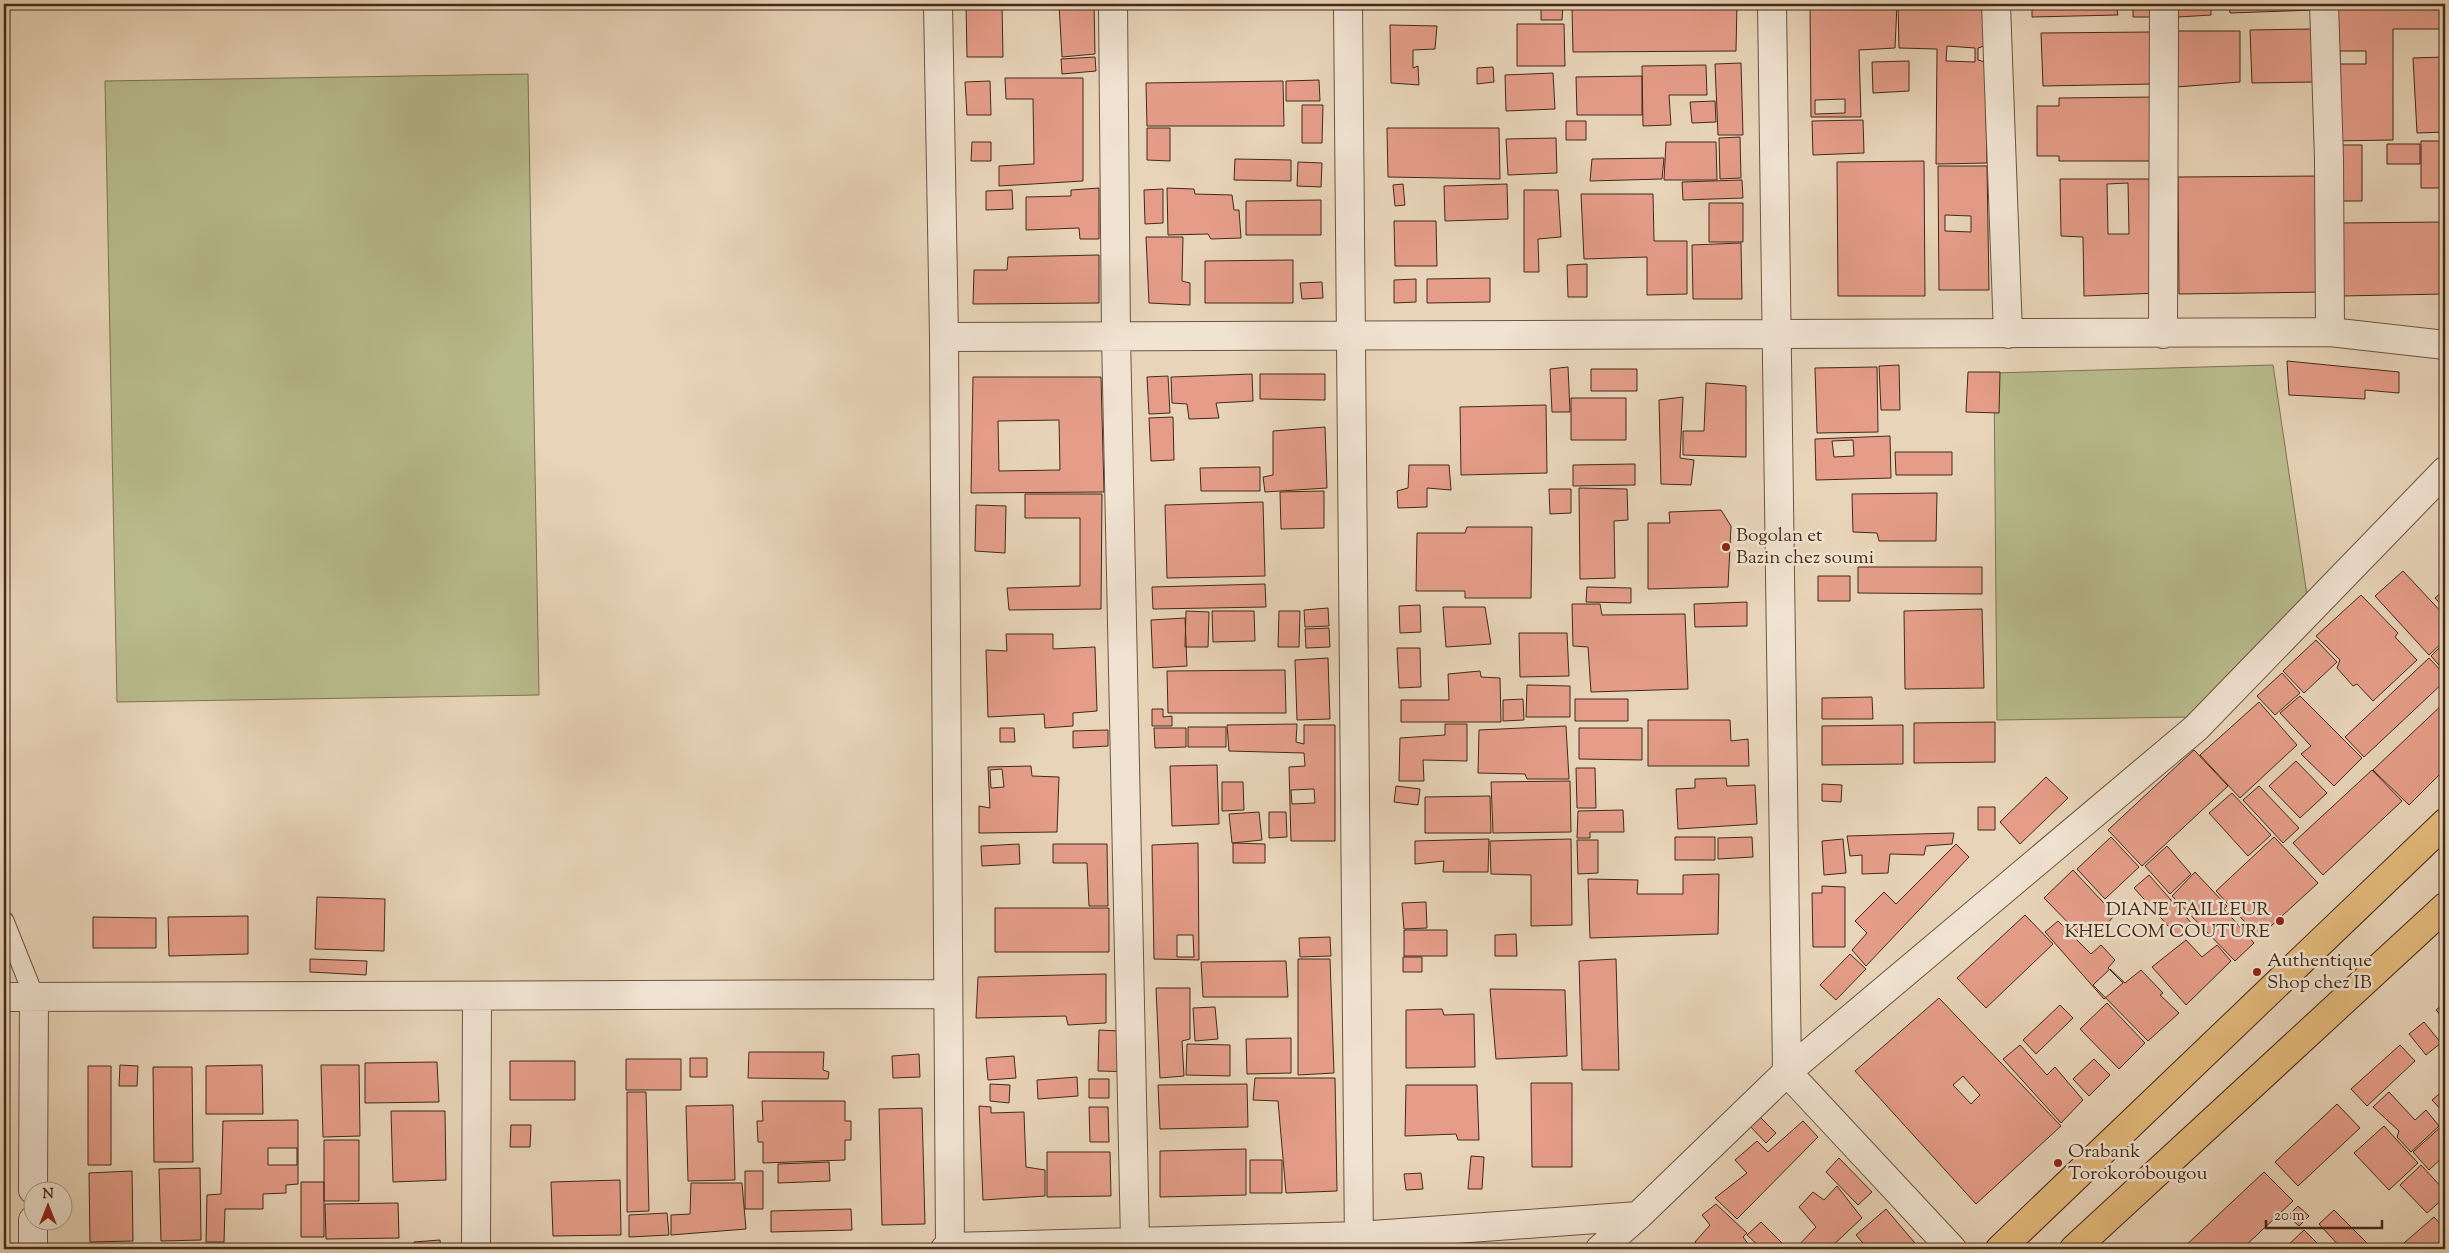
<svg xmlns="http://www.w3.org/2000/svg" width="2449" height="1253" viewBox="0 0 2449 1253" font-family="'Sorts Mill Goudy',serif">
<rect width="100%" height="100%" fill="#e8d4b8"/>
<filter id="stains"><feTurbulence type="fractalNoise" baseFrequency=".004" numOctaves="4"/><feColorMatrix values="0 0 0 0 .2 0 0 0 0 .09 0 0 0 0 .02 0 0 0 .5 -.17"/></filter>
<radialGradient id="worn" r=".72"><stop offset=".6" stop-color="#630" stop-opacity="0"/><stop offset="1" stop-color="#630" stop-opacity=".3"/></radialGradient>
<path fill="#b9bc8d" stroke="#7e7352" d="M528,74L539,695L117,702L105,81Z
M2273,365L2308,602L2194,717L1997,720L1994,373Z"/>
<path fill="#e59d89" stroke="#432a18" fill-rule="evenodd" d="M966,4H1002L1003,57H967Z
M1059,4H1094L1095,54L1062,57Z
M1541,4H1563L1562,20H1541Z
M1566,4H1586V6L1737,4L1736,51L1573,52L1572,7L1565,6Z
M1810,4H1897L1895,48L1859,50L1861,117H1811ZM1845,99V113L1815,114V100Z
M1898,4H1982L1984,46L1978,48V60L1985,62L1987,163L1936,164L1937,49L1899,48ZM1947,46L1975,48V62L1946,61Z
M2032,4H2116L2118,15L2032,17Z
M2133,4H2150V17H2133Z
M2177,4H2211V15L2178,17Z
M2229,4H2314L2315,10L2230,13Z
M2333,4H2445V29H2393V140L2332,141ZM2340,51H2366V64H2340Z
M1517,24H1564L1565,66H1517Z
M1390,25L1437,26L1435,49L1413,50V68L1418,66L1419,85L1391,83Z
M2312,29L2313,82L2252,83L2250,30Z
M2174,31H2240V82L2176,87Z
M2150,32L2152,84L2043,86L2041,33Z
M1095,57L1096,71L1062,74L1061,59Z
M2445,57V132L2417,133L2413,58Z
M1909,61V91L1873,93L1872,62Z
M1741,63L1743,135H1718L1715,64Z
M1706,65L1707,95H1669L1671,125L1643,126L1642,66Z
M1493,67L1494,82L1477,84V68Z
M1553,73L1555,109L1506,111L1505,75Z
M1642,76V115H1577L1576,77Z
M1005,78H1083V181L999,186V166L1034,164L1033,99H1006Z
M1319,80L1320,101H1286V81Z
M990,81L991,115H967L965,82Z
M1283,81L1284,126H1147L1146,83Z
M2157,97L2158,161H2059V156H2037V106H2059V98Z
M1715,101L1716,122L1692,123L1690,102Z
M1302,105H1323L1322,143H1302Z
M1863,120L1864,153L1813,155L1812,121Z
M1566,121H1586V140H1566Z
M1147,128H1170V161L1147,160Z
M1387,128H1499L1500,179L1388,177Z
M1740,137L1741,178L1720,179L1719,138Z
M1556,138L1557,173L1508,175L1506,139Z
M2421,141H2445V188H2421Z
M972,142H991V161H971Z
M1666,142H1716L1717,180H1664Z
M2387,144H2420V164H2387Z
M2339,145H2362V201H2339Z
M1664,158L1662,179L1590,181L1592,159Z
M1235,159L1291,160V181L1234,180Z
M1924,161L1925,296H1838L1837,162Z
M1298,162L1322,163L1321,187L1297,186Z
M1938,166H1987L1989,290H1939ZM1945,215L1971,216V232L1945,231Z
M2323,176L2325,292L2179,294L2178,177Z
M2060,179H2158L2159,293L2084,296L2083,237L2061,236ZM2128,183L2129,234H2108L2107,184Z
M1742,180L1743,198L1683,200L1682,182Z
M1403,184L1405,205L1395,206L1393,185Z
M1507,184L1508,219L1445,221L1444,186Z
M1099,188V239H1080L1079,228L1026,230V197L1071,196V190Z
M1167,188L1194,189L1195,194L1232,195L1234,210H1239L1241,238L1211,239L1208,234L1168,235Z
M1163,189V223L1145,224L1144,190Z
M1012,190L1013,209L986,210V191Z
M1524,190H1558L1561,237L1538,239L1539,272H1524Z
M1581,194H1653L1654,241H1687V294L1647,295V257L1584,259Z
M1321,200V235H1246V201Z
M1709,203H1743V242H1709Z
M1394,221H1436L1437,266H1395Z
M2445,222V294L2342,296L2341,223Z
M1146,237H1183L1182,281L1190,283V305L1149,303Z
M1741,243L1742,299H1693L1692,245Z
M1099,255V303L973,304L974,270H1007L1008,257Z
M1293,260V303H1205V261Z
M1587,264V297H1568L1567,265Z
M1490,278V302L1427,303V279Z
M1416,279V302L1394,303V280Z
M1322,282L1323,298L1302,299L1300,283Z
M2287,361L2399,372V393L2365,390V399L2289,395Z
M1899,365L1900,410H1881L1879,366Z
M1568,367L1570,412H1552L1550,369Z
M1877,367L1878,432L1817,433L1815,368Z
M1591,369H1637V391H1591Z
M1968,372H2000L1999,413L1966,412Z
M1252,374L1253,401L1216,403L1219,418L1189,419L1187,404L1172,403L1171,377Z
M1260,374H1325V400L1260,399Z
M1168,376L1170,413L1149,414L1147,377Z
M973,377H1101L1104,492L971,493ZM1059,420L1060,470L999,471L998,421Z
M1706,383L1746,386V457L1683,455V431H1704Z
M1683,397L1680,458L1694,460L1691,485L1661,484L1659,400Z
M1571,398H1626V440H1571Z
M1546,405L1547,473L1461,475L1460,407Z
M1173,417L1174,460L1151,461L1149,418Z
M1325,427L1327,488L1265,492L1263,477L1273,475V431Z
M1890,436L1891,478L1816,480L1815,439ZM1853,440L1854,456L1834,457L1832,441Z
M1895,452H1952V475H1896Z
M1635,464V485L1573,486V465Z
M1409,465H1449L1451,490L1427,488V507L1398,508L1397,491L1408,488Z
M1260,467V491H1201L1200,468Z
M1579,488L1627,489L1628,520L1614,521L1615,578L1580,579Z
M1549,489H1571V513L1550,514Z
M1324,491V528L1281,529L1280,492Z
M1937,493L1936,541H1879L1877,533L1853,532L1852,494Z
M1025,494H1102L1101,609L1009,610L1007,588L1080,586V518H1025Z
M1263,502L1265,576L1167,578L1165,505Z
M976,505L1006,506L1005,553L975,551Z
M1721,510L1731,526L1728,587L1648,589V523H1670L1669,512Z
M1467,527H1532L1531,598H1465V591H1416L1417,533H1465Z
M1858,567H1982V594L1858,593Z
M2403,571L2445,616V640L2429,655L2375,596Z
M1818,576H1850V601H1818Z
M1265,584L1266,607L1153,609L1152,587Z
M1587,587L1631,588V603L1586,602Z
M2445,589V609L2435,598Z
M2361,595L2398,633L2395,637L2417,660L2373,701L2357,684L2353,686L2337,668L2340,660L2316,636Z
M1747,602V626L1695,627L1694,604Z
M1572,604H1600L1602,615L1685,614L1688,689L1591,692L1588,647L1573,646Z
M1420,605L1421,632L1400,633L1399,606Z
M1443,607H1485L1491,644L1446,647Z
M1328,608L1329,626L1305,627L1304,610Z
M1982,609L1984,688L1905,689L1904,611Z
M1186,611L1209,612L1208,647H1185Z
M1212,611H1254L1255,641L1213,642Z
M1279,611H1300L1299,647H1278Z
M1185,618L1187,666L1153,668L1151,620Z
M1329,628L1330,647L1306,648L1305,629Z
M1519,633H1567L1569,676L1520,677Z
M1006,634H1053V649L1095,647L1097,711L1073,713V726L1045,728L1044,714L988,717L986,650L1007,651Z
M2316,640L2337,662L2304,693L2283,671Z
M2445,642V672L2431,656Z
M1397,648H1420L1421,687L1399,688Z
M1328,658L1330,719L1297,720L1295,660Z
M2429,658L2445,675V681L2364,757L2345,737Z
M1285,670L1286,713H1168L1167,671Z
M1480,671L1481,677L1500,678L1501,722H1401V700H1449L1448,674Z
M2282,673L2300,693L2275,715L2257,696Z
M1527,685L1570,686V717H1526Z
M2300,696L2362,758L2334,786L2301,754L2311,746L2280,713Z
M1872,697L1873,719H1822V698Z
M1523,699L1524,720L1503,721V700Z
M1575,699H1628V721H1575Z
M2259,702L2297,745L2240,798L2200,755Z
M2445,702V769L2409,805L2373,770Z
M1152,709H1163V717L1172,716V726H1152Z
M1648,720H1730L1731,741L1748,739L1749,766H1648Z
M1995,722V762L1914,763V723Z
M1297,724L1296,742L1304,744V725H1335V841H1291L1289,767L1305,766L1304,753L1229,751L1227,725ZM1314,789L1315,803L1292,804L1291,790Z
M1445,724H1467V761L1423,760L1424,781H1399L1400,738L1445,735Z
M1903,725V764L1822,765V726Z
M1566,726L1569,779H1527L1525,774L1478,773L1479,730Z
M1188,727H1226V747H1188Z
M1000,728H1014L1015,742H1000Z
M1154,728H1186V747L1155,748Z
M1579,728H1642V760L1579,759Z
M1108,730V746L1073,748V731Z
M2194,750L2228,786L2142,866L2108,830Z
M2296,761L2327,793L2300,818L2269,786Z
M1217,765L1219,824L1172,826L1170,766Z
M1031,766L1032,776L1059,777L1057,832L979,833V806L990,808L988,767ZM1002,769L1004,787L991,788L990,770Z
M1576,768H1595L1596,808H1577Z
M2372,770L2402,801L2323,875L2293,843Z
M2046,777L2068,798L2020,844L2000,822Z
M1726,778L1727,786L1755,785L1757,824L1678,829L1676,789L1695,788V779Z
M1570,781L1571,832L1493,833L1491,782Z
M1222,782H1243L1244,810L1222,811Z
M1822,784L1842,785L1841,802L1822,801Z
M1396,786L1420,789L1418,805L1394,802Z
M2259,786L2299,828L2283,843L2243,800Z
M2232,793L2271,835L2248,856L2209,813Z
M1490,796L1491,833H1425V797Z
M1978,807H1995V830H1978Z
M1623,810L1624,832H1590V838H1577L1578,811Z
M1259,812L1262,840L1232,843L1229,814Z
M1269,812H1286L1287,837L1269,838Z
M1954,833L1952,844L1926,846L1924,855L1890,854L1888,873L1862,874V855L1850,856L1847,836Z
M1675,837H1715V860H1675Z
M1752,837L1753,857L1718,859V838Z
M2111,837L2139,867L2105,899L2077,869Z
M2274,837L2318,883L2259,937L2216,891Z
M1489,839L1488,872H1443L1444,861L1415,864V841Z
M1571,839L1572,925L1531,926V875L1491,874L1490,841Z
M1843,839L1846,873L1824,875L1822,841Z
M1577,840H1598V873L1578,874Z
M1198,843L1199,960L1154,959L1152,845ZM1177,935H1193L1194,957H1177Z
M1233,843L1265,844V863H1233Z
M1019,844L1020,864L982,866L981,846Z
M1053,844H1107L1108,906H1089L1087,863H1053Z
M1956,844L1969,857L1866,966L1852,950L1867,933L1855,921L1884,892L1896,904Z
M2167,846L2191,874L2170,894L2145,866Z
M2073,870L2115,915L2101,930L2097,926L2082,937L2044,898Z
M2195,872L2227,906L2224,909L2254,943L2235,961L2172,896Z
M1719,874L1718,934L1590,938L1588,879L1638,880L1637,894H1683V875Z
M2149,875L2193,925L2178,937L2134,888Z
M1822,886L1845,887V947H1813L1812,893H1822Z
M317,897L385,899L384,951L315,949Z
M1426,902L1427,928L1404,929L1402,903Z
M995,908H1109V952H995Z
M2025,915L2053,944L1986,1008L1957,978Z
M248,916V954L169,956L168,917Z
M93,917L156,918V948H93Z
M2058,921L2091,954L2101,945L2115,960L2108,968L2123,983L2104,999L2045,932Z
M1404,930H1447V956H1404Z
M1516,934L1517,956H1495V935Z
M1330,937L1331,956L1300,957L1299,938Z
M2186,940L2202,957L2217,945L2231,961L2186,1005L2152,967Z
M1850,954L1866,969L1836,1000L1820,985Z
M1403,957H1422V972H1403Z
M310,959L367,961L366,975L310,972Z
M1298,959H1330L1334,1073L1298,1075Z
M1616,959L1619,1070H1582L1579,961Z
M1286,961L1288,997H1203L1201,962Z
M2110,969L2125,983L2141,970L2163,993L2160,995L2179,1013L2148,1041L2093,985Z
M1106,974V1023L1068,1025L1066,1016L976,1018L978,977Z
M1156,988H1190V1039L1182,1041L1184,1076L1160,1078Z
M1490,989L1565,990L1567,1056L1496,1059Z
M1939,998L2061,1126L1976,1204L1855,1071ZM1963,1076L1980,1095L1971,1104L1953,1085Z
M2445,1002V1020L2436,1010Z
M2107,1003L2145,1043L2119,1069L2080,1029Z
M2060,1005L2073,1018L2036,1054L2023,1040Z
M1215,1007L1218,1039L1195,1041L1193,1008Z
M1442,1009L1444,1015L1474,1014L1475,1067L1406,1068V1010Z
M2424,1022L2441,1043L2426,1055L2409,1034Z
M1099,1030L1139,1032L1138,1072L1098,1071Z
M1291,1038V1073L1247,1074L1246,1039Z
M1187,1044L1230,1045V1076L1186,1075Z
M2020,1045L2047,1075L2055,1067L2083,1100L2061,1123L2003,1059Z
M2400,1045L2415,1061L2367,1106L2351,1089Z
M749,1052H824L823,1070L829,1072L828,1079L748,1078Z
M919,1054L920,1077L893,1078L892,1056Z
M1014,1056L1016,1078L988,1080L986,1058Z
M690,1058H707V1077H690Z
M626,1059H681V1090H626Z
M2094,1059L2110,1075L2089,1096L2073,1079Z
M510,1061H575V1100H510Z
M437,1062L439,1102L365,1103V1063Z
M120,1065L138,1066L137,1086H119Z
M262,1065L263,1114H206V1066Z
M321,1065H359L360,1136L323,1137Z
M88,1066H111V1165H88Z
M153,1067H192L193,1162H154Z
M1077,1077L1078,1096L1038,1099L1037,1080Z
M1255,1078H1335L1337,1191L1286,1193L1278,1101L1253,1100Z
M1089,1079H1109V1098H1089Z
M1531,1083H1572V1167H1532Z
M990,1084L1010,1085L1009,1103L990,1101Z
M1247,1084L1248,1127L1160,1129L1158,1085Z
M1406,1085H1477L1479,1140H1458L1456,1134L1405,1136Z
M2445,1089V1114L2432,1100Z
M627,1092H646L649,1211L627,1212Z
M2389,1092L2415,1120L2426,1110L2439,1126L2411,1152L2397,1137L2399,1131L2373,1107Z
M762,1101H845V1121H851V1140H845V1160L763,1163V1142H758L757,1121H763Z
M2337,1104L2360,1128L2298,1186L2275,1162Z
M733,1105L735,1180L688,1181L686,1106Z
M979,1106L991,1107V1113L1024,1112L1026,1167L1045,1170V1196L983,1200Z
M1089,1107H1108L1109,1142H1090Z
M922,1108L925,1224L882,1225L879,1109Z
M391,1111H445L446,1180L393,1182Z
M1759,1116L1776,1133L1766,1143L1749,1125Z
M298,1120V1184L286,1185V1193L263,1194V1209H225L224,1242H206L207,1195L221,1194L223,1121ZM268,1148H297V1165H268Z
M1803,1121L1818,1137L1737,1219L1715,1198L1747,1173L1735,1160L1757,1141L1768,1152Z
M2445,1123V1155L2429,1170L2413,1152Z
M511,1125H531L530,1147H510Z
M2384,1126L2418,1163L2389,1190L2354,1153Z
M324,1140H359V1201H324Z
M1246,1149V1195L1160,1197V1151Z
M1047,1152H1110L1111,1196L1047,1197Z
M1471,1156L1484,1157L1482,1189H1468Z
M1839,1158L1872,1192L1858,1205L1826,1172Z
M1250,1160H1282V1193H1250Z
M829,1162L830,1181L778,1183V1164Z
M2421,1165L2445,1191V1197L2427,1213L2400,1185Z
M200,1168L201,1240L161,1241L159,1169Z
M132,1171L133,1241L90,1242L89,1173Z
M745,1171H763V1209H745Z
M2264,1172L2293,1201L2242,1249H2182Z
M1421,1173L1423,1189L1406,1190L1404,1174Z
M620,1180L621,1235L553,1236L551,1182Z
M301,1182H324V1237H301Z
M691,1183H742L746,1229L671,1235V1215L690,1214Z
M1837,1186L1862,1218L1829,1249H1795L1816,1227L1799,1207L1813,1192L1824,1200Z
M398,1203L399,1238L326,1239L325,1204Z
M1716,1204L1747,1233L1743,1237L1752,1249H1702L1695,1242L1710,1225L1702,1215Z
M2298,1206L2309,1216L2299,1226L2288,1216Z
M851,1209L852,1230L771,1232V1211Z
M1886,1209L1920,1249H1868L1856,1235Z
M2334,1210L2367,1243L2359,1249H2342L2319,1224Z
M667,1213L669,1235L629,1237V1215Z
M2434,1217L2445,1229V1238L2434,1249H2397Z
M1761,1222L1788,1249H1762L1747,1235Z
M2304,1230L2323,1249H2284Z
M440,1240L441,1249H414V1242Z"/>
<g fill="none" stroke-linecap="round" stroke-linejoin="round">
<g stroke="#6c5440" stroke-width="21">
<path id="lane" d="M4,921L34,996"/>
</g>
<g stroke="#6c5440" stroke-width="30">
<path id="street" d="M938,4L944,337L950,1247
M1113,4L1116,336L1135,1242
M1348,4L1359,1249
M1772,4L1787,1072L1952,1249
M1996,4L2008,334
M2324,4L2329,159L2330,332
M2163,334L2164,4
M944,337L2330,332L2445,345
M4,997L948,994
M33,1190L34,996
M33,1249V1220
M476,1249L477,997
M945,1249L950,1247L1359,1236L1638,1216
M1600,1249L1638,1216L1787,1072L2196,728L2445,471"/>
</g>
<g stroke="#432a18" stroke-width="30">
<path id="primary" d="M2000,1249L2445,823
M2074,1249L2445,907"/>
</g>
<use href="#lane" stroke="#f0e3d1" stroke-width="19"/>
<use href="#street" stroke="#f0e3d1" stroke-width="28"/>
<use href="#primary" stroke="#e4ba7c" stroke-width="28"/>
</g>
<g fill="#8f2418" stroke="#f0e3d1" stroke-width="2">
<circle cx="1726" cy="547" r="5"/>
<circle cx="2280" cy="921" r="5"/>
<circle cx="2257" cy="972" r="5"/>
<circle cx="2058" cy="1163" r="5"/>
</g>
<g text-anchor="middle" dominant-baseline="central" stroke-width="5" stroke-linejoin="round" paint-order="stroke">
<g font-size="19" fill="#432a18" stroke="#f0e3d1" text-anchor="start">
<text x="1736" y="536">Bogolan et<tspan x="1736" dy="22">Bazin chez soumi</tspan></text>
<text x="2270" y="910" text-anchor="end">DIANE TAILLEUR<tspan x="2270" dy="22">KHELCOM COUTURE</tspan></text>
<text x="2267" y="961">Authentique<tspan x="2267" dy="22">Shop chez IB</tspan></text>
<text x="2068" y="1152">Orabank<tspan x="2068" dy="22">Torokorobougou</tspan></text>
</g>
</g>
<rect width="2449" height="1253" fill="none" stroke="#e8d4b8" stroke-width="20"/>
<rect x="5" y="5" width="2439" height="1243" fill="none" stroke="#432a18" stroke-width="2.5"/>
<rect x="10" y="10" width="2429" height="1233" fill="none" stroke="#432a18"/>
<g transform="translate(48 1206)"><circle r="24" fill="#f0e3d1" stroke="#ab9987"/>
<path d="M0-4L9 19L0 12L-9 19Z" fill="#8f2418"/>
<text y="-8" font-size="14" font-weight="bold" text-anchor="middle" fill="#432a18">N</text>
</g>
<path d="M2266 1220v8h116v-8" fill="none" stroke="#432a18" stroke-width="2.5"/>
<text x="2274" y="1220" font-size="15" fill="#432a18" stroke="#f0e3d1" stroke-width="4" paint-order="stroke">20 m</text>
<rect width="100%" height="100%" filter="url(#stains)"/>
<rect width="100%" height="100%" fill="url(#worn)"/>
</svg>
